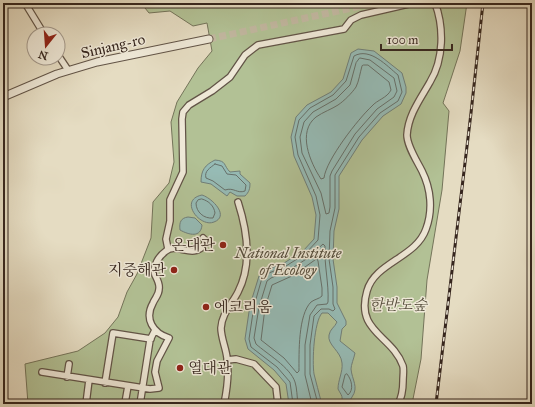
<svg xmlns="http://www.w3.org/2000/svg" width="535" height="407" viewBox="0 0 535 407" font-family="'IM FELL Great Primer','Noto Serif KR',serif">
<rect width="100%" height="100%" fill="#e5dcc2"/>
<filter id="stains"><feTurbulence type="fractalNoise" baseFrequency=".005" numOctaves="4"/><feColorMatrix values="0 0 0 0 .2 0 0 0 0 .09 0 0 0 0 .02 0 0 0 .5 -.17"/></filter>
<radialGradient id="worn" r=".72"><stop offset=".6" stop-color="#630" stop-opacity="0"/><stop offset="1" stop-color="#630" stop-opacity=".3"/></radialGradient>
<path fill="#b2c195" stroke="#74745a" d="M141,3H467L460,51L443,103L449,111L442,190L427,280L421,359L412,404H28L25,364L78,351L105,333L118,317L127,292L137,274L151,238L153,202L169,183L174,162L171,122L177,102L198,68L212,51L207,23L193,26L170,11L149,13Z"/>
<path fill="#96bbb5" stroke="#707f79" d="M358,49L374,51L402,73L406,87V93L401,104L383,116L362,140L339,176V209L334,231L333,259L337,287V303L346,321V325L342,329L340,341L355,353C354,358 351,365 351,369C352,380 359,387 352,397C349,403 345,404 339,404C345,398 341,395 338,389C338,380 343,372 342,363C341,351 327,345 329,335C330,329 335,327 337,322L328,313H322C314,322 312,361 314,374C316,383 319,392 321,401L323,404H289L286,384L274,370L248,349L245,339L250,305L259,276L266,270L284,263L303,251L314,239L316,215L312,197L294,156L291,137L296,117L307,105L331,92L343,79L351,53Z
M215,160C227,161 223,165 230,172L240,171V174L250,183C250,189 249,192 245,196H237L230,192L227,196L211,184L201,182C201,170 205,165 215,160Z
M202,195C212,198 230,216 214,222C200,228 178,200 202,195Z
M188,217L195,218L202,225C201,238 189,235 180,230C179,222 181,218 188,217Z"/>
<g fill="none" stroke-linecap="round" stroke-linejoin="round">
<path stroke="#66706a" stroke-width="1" d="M360,58L370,60L394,78L397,91L394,97L377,109L355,134L332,171L330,176V207L329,213L326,214L321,193L302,153L300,137L304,122L313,112L336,99L350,85L356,63Z
M364,65H368L389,82L391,90C387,98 377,100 372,106C358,119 326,160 324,178L321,179C310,162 297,132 316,117C323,112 332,109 338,105C344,101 352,93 356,87C359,81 360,73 362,66Z
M215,164L222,166L227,174L236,175L246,185L245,191C237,194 234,187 225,190L213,181L206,178C204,171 210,168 215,164Z
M202,199C209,201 214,206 215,213L213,218C204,219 196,212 196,203L198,200Z
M317,259L318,261L322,288V296C319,299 315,299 311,302C298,315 299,353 299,371L297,373L284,358L261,340L265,308L272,285L292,276Z
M347,374C352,380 354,390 348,395L342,387L345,375Z
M293,404L290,382L277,367L251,347L249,339L254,306L262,278L269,273L286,266L305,254L318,240L320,215L316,196L298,155L295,137L299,120L310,108L333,95L346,81L354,56C370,47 387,66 398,75L402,92L398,101L380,113L359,137L335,175V208L330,231L329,259L333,287V304L335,309L333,311L329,309H321L314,316L310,345V374L318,404
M298,404C297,397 297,388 295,382C290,367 267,354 256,344L254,338L259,307L267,281L271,278L289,270L308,258L323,244L325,246C324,265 329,283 328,302L327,304L317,305L310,315L305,345V375L312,404"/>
<path stroke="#c2b8a1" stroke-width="7" stroke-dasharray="7 3.5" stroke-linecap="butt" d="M209,39L375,3"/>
<g stroke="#625447" stroke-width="8">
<path id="minor" d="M25,3L44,34
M58,55L68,70
M168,249L166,239L170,221V200L183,172L182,119L183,112L189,105L212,91L230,77L245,55L258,45L344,29L351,20L361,15L413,3
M227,360L236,359L254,364L276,387L278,404
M42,372L150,389L159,388L155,372L157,361L169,338C153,333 144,319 153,303C155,298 159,295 159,289C160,284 157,279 155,275C152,266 159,256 166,251C177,242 193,260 205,244V240L203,238
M67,377L69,364
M105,383L113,333L151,339
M128,386L125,403L129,404
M86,404L89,380
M140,404L150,340L155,330
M224,404C227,390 229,373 227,358C226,348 221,338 221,328C222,313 232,304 238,292C252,265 247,230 238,202
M398,404C402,397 403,388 403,381C403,376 404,370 403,366C392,335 355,332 367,291C375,262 416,258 426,229C433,210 431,189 422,171C417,161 407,146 407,135C408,115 421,98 430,82C444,59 444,27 435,3"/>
</g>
<g stroke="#625447" stroke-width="9">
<path id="tertiary" d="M3,97L57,74L97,62L209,39"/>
</g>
<use href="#minor" stroke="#eee8d7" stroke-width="5.5"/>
<use href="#tertiary" stroke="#eee8d7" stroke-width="7"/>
<g stroke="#36261e" stroke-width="3">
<path id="rail" d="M436,404L471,113L483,3"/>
</g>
<use href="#rail" stroke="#eee8d7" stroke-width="1.5" stroke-dasharray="4.5" stroke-linecap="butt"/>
</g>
<g fill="#8f2418" stroke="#eee8d7" stroke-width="1.5">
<circle cx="223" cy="245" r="4"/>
<circle cx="174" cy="270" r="4"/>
<circle cx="206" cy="307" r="4"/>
<circle cx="180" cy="368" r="4"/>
</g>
<g text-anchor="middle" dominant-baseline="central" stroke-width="3" stroke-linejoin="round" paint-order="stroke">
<g font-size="15" fill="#36261e" stroke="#eee8d7">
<text transform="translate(113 46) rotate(-13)">Sinjang-ro</text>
</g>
<g font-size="15" fill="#36261e" stroke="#eee8d7" text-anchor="end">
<text x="215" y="245">온대관</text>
<text x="166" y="270">지중해관</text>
<text x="214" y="307" text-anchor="start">에코리움</text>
<text x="188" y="368" text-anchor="start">열대관</text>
</g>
<g font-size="15" font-style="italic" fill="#554d3c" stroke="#eee8d7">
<text x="288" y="253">National Institute<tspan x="288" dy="17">of Ecology</tspan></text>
<text x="398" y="305">한반도숲</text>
</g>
</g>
<rect width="535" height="407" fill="none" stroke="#e5dcc2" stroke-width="16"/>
<rect x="4" y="4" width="527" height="399" fill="none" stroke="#36261e" stroke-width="2"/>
<rect x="8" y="8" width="519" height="391" fill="none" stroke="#36261e"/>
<g transform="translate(46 46) rotate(197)"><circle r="19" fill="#eee8d7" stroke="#a49a8d"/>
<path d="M0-3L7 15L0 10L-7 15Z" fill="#8f2418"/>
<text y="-6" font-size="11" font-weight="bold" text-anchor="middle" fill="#36261e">N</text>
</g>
<path d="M381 44v6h71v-6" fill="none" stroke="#36261e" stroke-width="2"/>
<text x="387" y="44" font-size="12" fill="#36261e" stroke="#eee8d7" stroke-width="3" paint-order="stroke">100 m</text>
<rect width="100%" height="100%" filter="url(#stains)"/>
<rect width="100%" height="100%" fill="url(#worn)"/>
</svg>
